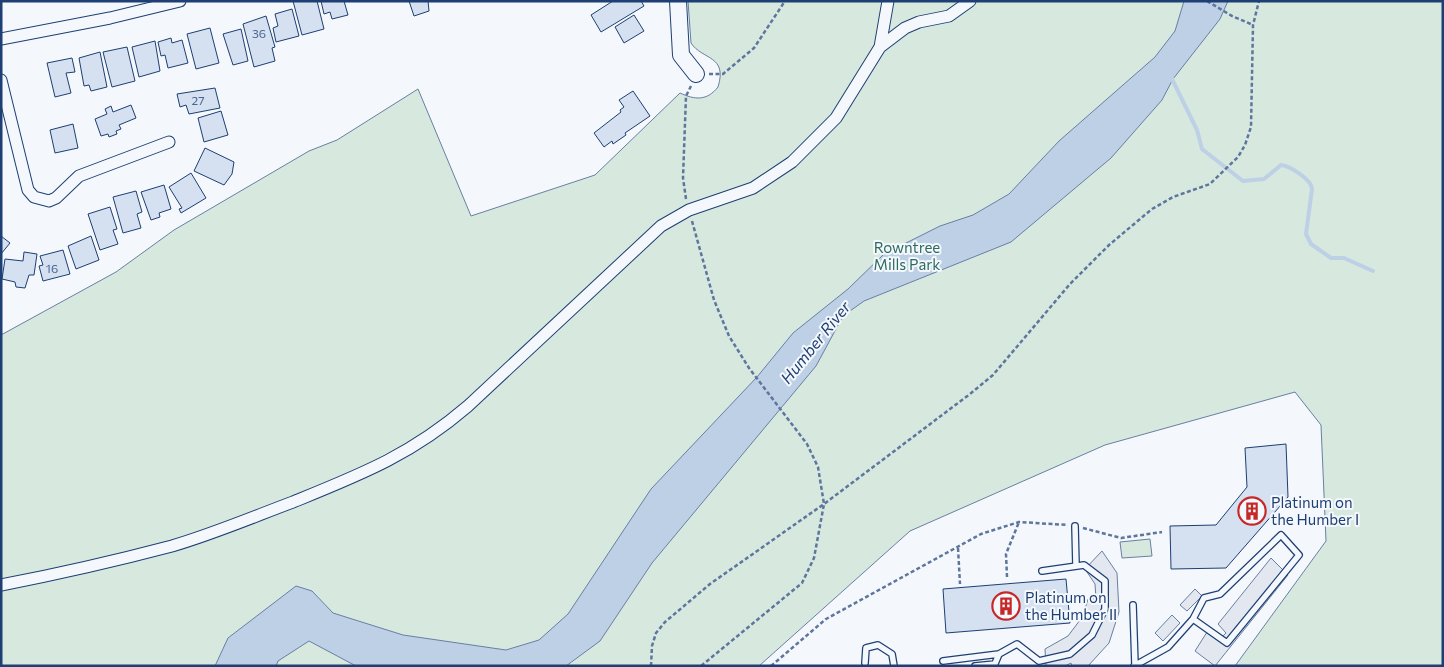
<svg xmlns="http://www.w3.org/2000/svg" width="1444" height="667" viewBox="0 0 1444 667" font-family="Commissioner,sans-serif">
<rect width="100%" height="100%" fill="#f4f7fb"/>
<path fill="#d7e8df" stroke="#687fa3" d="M688,1H1443V666H1235L1326,541L1321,425L1295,392L1105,445L910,531L759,666H1V335L116,272L174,230L309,151L337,140L418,89L471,216L595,175L680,93C695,100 707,101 718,87C728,55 702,60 691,43Z
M1150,539L1152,556L1122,558L1120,542Z"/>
<path fill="#e3e8f0" stroke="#687fa3" d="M1102,551L1117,573L1119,612L1109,643L1088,666H1072L1071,663L1065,666H1046L1045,649L1068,636L1083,616L1088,599H1096L1095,584L1085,569Z
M1271,558L1288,575L1215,666L1195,651L1209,629L1222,637L1226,633L1218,624Z
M1195,589L1202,596L1187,611L1180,605Z
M1172,615L1180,623L1163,641L1155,633Z"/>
<path fill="#bed0e5" stroke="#687fa3" d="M1184,1H1228L1220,19L1173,79L1162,100L1111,158L1011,242L864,301L843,316L816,366L652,563L600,641L566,666H356L309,641L278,661L276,666H215L228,638L296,586L312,591L333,613L403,635L506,650L539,640L568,614L651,489L757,377L793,333L848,289L884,254L940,226L973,215L1009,194L1059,141L1155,57L1175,31Z"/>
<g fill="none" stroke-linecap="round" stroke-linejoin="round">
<path stroke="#bed0e5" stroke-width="4" d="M1170,75L1197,130L1202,149L1243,181L1264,179L1281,165C1290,166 1311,179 1312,189L1306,234L1311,244L1331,258H1344L1373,271"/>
</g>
<path fill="#d5e0f0" stroke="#1d3f73" d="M293,1H317L324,29L302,35Z
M321,1H344L348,15L332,19L330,12L324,14Z
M409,1H428L429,11L414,16Z
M613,1H641L644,6L601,32L591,15Z
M292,9L299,36L276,42L273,28L278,26L275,14Z
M634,15L644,31L624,43L615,27Z
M266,16L275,47L272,48L275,61L254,67L243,24Z
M210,28L219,63L196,69L187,34Z
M241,29L248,61L233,65L223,34Z
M171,38L172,43L182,40L188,63L168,68L165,55L161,56L158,42Z
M155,41L160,71L139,77L132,47Z
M127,47L135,81L112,87L103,52Z
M100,52L107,87L91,91L89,85L84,86L79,58Z
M72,58L75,72L66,73L71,93L55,97L47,63Z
M215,88L220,108L189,114L186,105L180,107L177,94Z
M633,91L650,116L625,133L626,135L613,144L612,141L604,147L594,133L621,112L620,110L624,107L619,100Z
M131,105L136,118L119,125L121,129L116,131L117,134L109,137L108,134L101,136L95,119L107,114L105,109L111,106L113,112Z
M221,111L228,135L204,142L198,118Z
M73,124L78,148L55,153L50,130Z
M205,148L234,162L232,174L224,185L194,171Z
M191,173L206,198L181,213L179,209L182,208L169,187Z
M164,185L171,209L159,213L160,217L151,220L141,192Z
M136,191L142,212L137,214L141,228L123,233L113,197Z
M110,207L117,229L113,230L118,244L100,250L88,214Z
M1,236L10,243L1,254Z
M91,236L99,260L76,269L68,246Z
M63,250L70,274L43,281L39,266L43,265L40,256Z
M24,252L37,254L34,275H29L25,288L16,287L15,282L2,279L5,259L23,261Z
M1286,444L1288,497L1226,568L1171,569L1170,526L1216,525L1247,487L1245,448Z
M1066,579L1070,623L946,633L943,589Z"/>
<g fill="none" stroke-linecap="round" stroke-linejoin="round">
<g stroke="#1d3f73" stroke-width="8">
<path id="lane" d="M1075,526L1076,566
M1133,605L1135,665
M943,661L999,654
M865,663L866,648L878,645L892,654L894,666
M975,666L995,664
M994,666L999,654L1017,644L1039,661L1070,654L1092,635L1105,609V581L1084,565L1042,571
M1134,666L1168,647L1193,619L1204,598L1220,594L1281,535L1299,555L1227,643L1193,619"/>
</g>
<g stroke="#1d3f73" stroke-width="13">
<path id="street" d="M1,39L110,18L180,1
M880,47L888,1
M1,80L28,190L34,197L49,201L56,198L79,176L169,142
M1,585C58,574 115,561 172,546C213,534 253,517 293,502C362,474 411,455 468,406L661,226L689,210L753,188L792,162L836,118L880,47L905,28L919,22L949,16L970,1"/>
</g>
<g stroke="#1d3f73" stroke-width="18">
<path id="secondary" d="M678,1L681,55L696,74"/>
</g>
<path stroke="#5e769c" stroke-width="2.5" stroke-dasharray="4 2.5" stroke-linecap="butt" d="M1207,1L1232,16L1253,25
M709,74H723L754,48L785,1
M686,199L683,178L686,96L691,86
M692,221L714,300L729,336L749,368L807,444L818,467L824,504L814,558L802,583L701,666
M1083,528L1121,538L1162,532
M958,548L960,584
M1007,577L1006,554L1019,522
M651,666L652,646L656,633L665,622L710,584L824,504L970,394L993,375L1070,284L1109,245L1152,209L1173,197L1210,184L1238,157L1245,145L1251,127L1253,25L1259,1
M771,666L826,619L981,534L1019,522L1068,525"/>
<use href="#lane" stroke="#f4f7fb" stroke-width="5.5"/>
<use href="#street" stroke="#f4f7fb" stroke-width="11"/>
<use href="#secondary" stroke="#f4f7fb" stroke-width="16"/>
</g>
<defs>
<g id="building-ring" transform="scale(1.4375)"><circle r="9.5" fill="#f4f7fb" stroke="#c62828" stroke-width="1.5"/><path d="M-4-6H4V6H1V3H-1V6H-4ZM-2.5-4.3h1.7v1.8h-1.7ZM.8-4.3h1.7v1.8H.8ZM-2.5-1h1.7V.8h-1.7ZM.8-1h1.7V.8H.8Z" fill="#c62828"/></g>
</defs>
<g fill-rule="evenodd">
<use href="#building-ring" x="1252" y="511"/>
<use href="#building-ring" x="1006" y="606"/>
</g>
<g text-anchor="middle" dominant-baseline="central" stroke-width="4" stroke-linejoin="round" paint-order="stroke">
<g font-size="12" fill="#4b6792">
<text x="259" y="33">36</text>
<text x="198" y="100">27</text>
<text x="52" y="268">16</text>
</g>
<g font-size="15" fill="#2c6c60" stroke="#f4f7fb">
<text x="907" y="247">Rowntree<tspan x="907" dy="17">Mills Park</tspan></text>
</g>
<g font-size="15" fill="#1d3f73" stroke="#f4f7fb" text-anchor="start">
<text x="1271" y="502">Platinum on<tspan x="1271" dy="17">the Humber I</tspan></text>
<text x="1025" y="597">Platinum on<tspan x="1025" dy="17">the Humber II</tspan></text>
</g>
<g font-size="16" font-style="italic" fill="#1d3f73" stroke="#f4f7fb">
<text transform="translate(815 342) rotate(-51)">Humber River</text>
</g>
</g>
<rect width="1444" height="667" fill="none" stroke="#1d3f73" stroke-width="5"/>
</svg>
